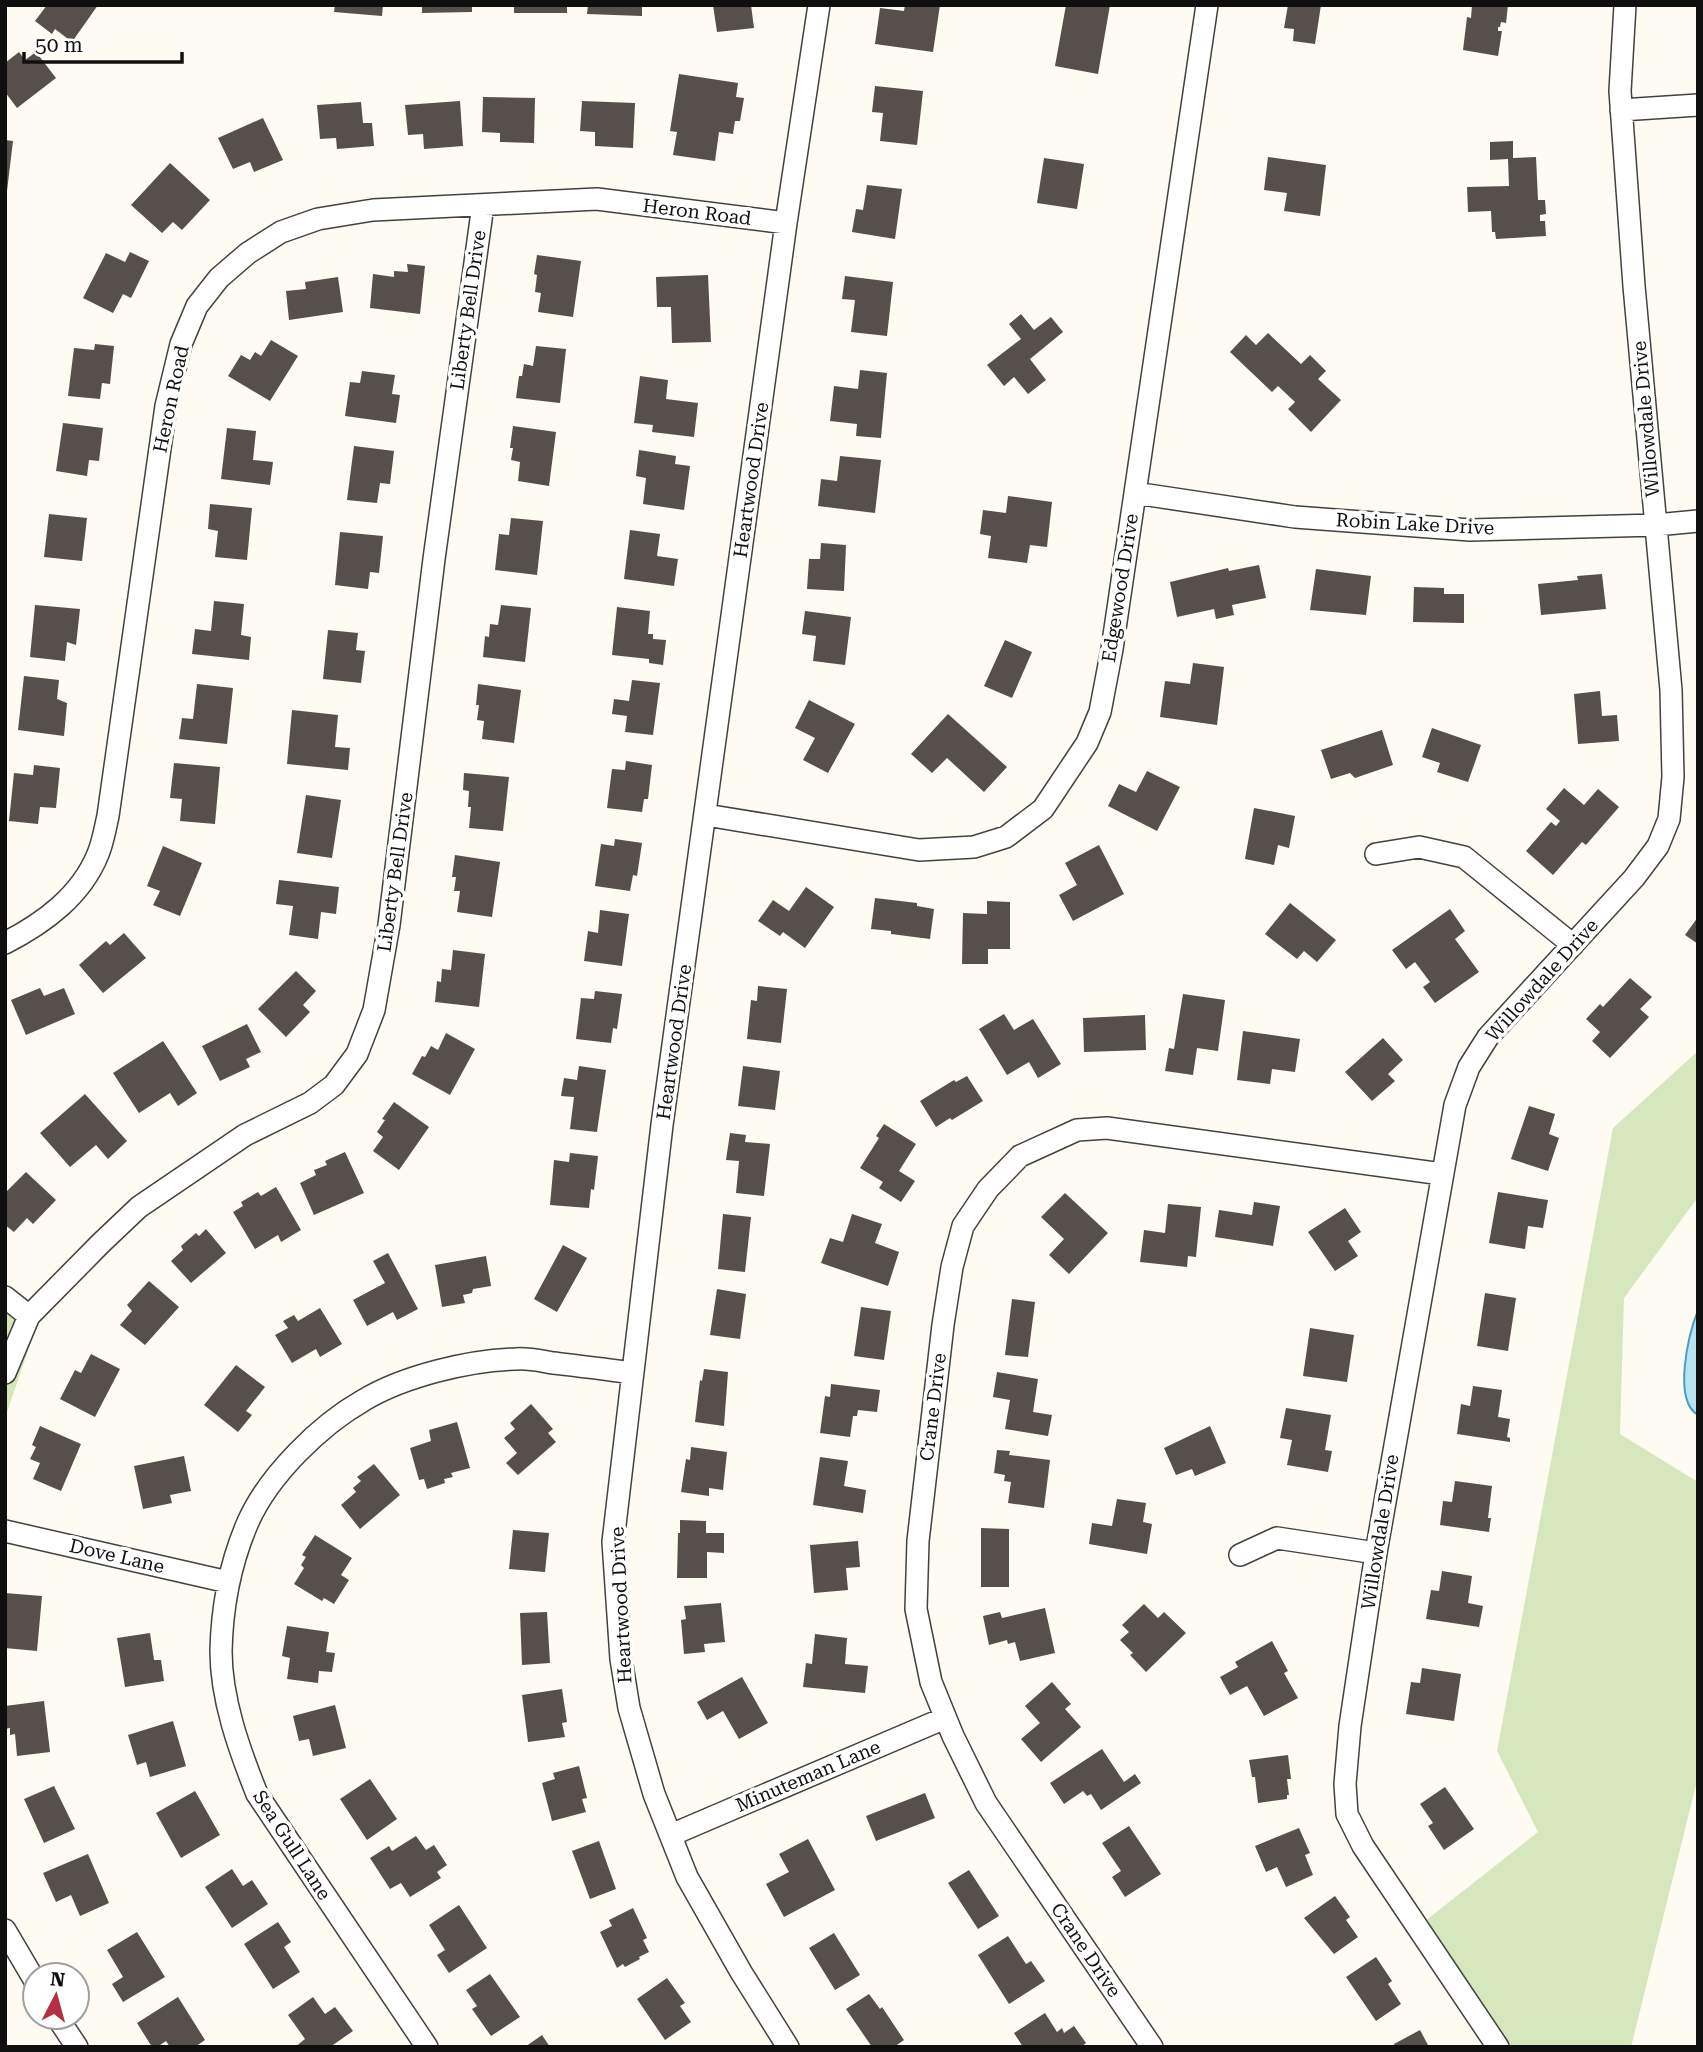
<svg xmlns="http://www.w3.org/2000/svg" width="1703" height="2052" viewBox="0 0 1703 2052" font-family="'Roboto Serif',serif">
<rect width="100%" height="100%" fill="#fefbf2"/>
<path fill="#d7e7bd" d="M1698,1051V1197L1624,1298L1620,1434L1698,1482V1777L1631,2047H1504L1425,1921L1538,1832L1497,1751L1613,1128Z
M5,1293L42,1310L5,1418Z"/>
<path fill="#bae3f2" stroke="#469ec4" stroke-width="2" d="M1698,1310V1415C1672,1400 1689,1333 1698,1310Z"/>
<path fill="#574f4c" d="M47,5H98L72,42L55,29L52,34L35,21Z
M335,5H383L382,16L334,12Z
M422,5H472V12L422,13Z
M514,5H567V13H514Z
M588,5H642V16L587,14Z
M713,5H751L754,28L717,32Z
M905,5H940L933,52L875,44L880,8L904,11Z
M1066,5H1110L1098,74L1055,66Z
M1288,5H1321L1315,44L1293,41L1294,29L1284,28Z
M1472,5H1508L1506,23L1501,22L1500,27H1498V31H1502L1498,56L1463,50L1467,17L1471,18Z
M19,52L25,60L36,52L56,78L17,108L5,92V63Z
M679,74L738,83L736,97L744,98L740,121H735L733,134L719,132L715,161L673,155L677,132L670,131Z
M875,86L923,91L917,145L880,141L883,113L872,112Z
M483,97L535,98L534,143L500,142V133L482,132Z
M460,101L463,146L424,149L423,134L408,135L405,105Z
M582,101L635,103L633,148L595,146V132L580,131Z
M361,102L363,123H372L374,146L337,149L336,138L320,139L317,105Z
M263,118L283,160L254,172L250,162L233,169L218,138Z
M5,140L13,141L7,191H5Z
M1513,141V158L1536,157L1538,200H1545L1546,214L1540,215V221H1545L1546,236L1496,239L1495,232H1492L1491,211L1468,212L1467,187L1509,186L1508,159L1490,160V142Z
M1268,157L1326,165L1320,216L1284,211L1287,193L1264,190Z
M1044,158L1084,164L1077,209L1037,203Z
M170,163L210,200L182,230L173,222L162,233L131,205Z
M867,185L902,189L895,239L852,232L856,209L863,210Z
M130,252L149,261L131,298L123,294L113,313L83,298L106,253L125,262Z
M537,255L581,261L573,317L538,312L541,293L535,292L537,275L534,274Z
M407,264L425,266L420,314L370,308L373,274L394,277V271L408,272Z
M708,275L711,342L672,343L671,307H657L656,277Z
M845,276L893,282L887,336L851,332L855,300L842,299Z
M338,277L343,312L289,320L286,291L306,289L305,282Z
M1021,314L1034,330L1051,317L1063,332L1030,359L1046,380L1028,394L1014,377L1004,386L987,365L1021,339L1009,324Z
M1268,333L1301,364L1310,355L1326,371L1318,379L1341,400L1311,432L1288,409L1295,402L1278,386L1272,392L1230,352L1246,335L1256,345Z
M271,340L298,356L270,401L228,376L241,355L250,360L255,352L261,356Z
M95,344L114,346L110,384L102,383L100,399L68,396L74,348L94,350Z
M536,346L566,349L560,403L516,398L519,376H522L524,364L533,366Z
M860,370L887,373L881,438L856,436L857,424L830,421L834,386L858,389Z
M362,371L395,375L392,394L400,395L396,423L345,416L350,382L360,383Z
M640,376L668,380L666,399L698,403L694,437L652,432L653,425L634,423Z
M63,423L103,428L99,461L89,460L87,476L56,471Z
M513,426L556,432L549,486L518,481L520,462L511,460L513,448H510Z
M227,428L256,431L253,460L273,462L270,485L221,479Z
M354,446L394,451L390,484L380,483L377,503L347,500Z
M639,450L676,456L675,464L690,466L684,510L643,504L646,478L636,476Z
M840,456L881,460L875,513L818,506L821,479L837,481Z
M1008,496L1052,502L1047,547L1030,545L1027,563L988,558L991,536L980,534L983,510L1006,513Z
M210,504L252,508L247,560L215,557L218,531L208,529Z
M49,514L87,518L82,561L44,557Z
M511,518L543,521L537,575L495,570L499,534L509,535Z
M630,530L660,534L657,556L678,559L674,586L624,579Z
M340,532L383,536L379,573L370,572L368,589L335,585Z
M821,543L846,545L844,591L807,589L809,559H820Z
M1259,565L1266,598L1232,605L1234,615L1216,619L1214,609L1177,617L1170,582L1228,568L1229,571Z
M1316,569L1371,576L1366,615L1310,610Z
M1602,574L1606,609L1541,615L1538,584L1578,580L1577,576Z
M1414,587L1444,588V594H1464V623L1413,622Z
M214,601L244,604L241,635L251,637L249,660L192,654L195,629L211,631Z
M35,605L80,609L76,645L67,642L65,661L30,657Z
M501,605L531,608L525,662L483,657L485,636L489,637L490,624L498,625Z
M617,607L650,611L648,634H653V639L666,640L663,665L649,663V659L612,655Z
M805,611L851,617L845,665L813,661L816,636L802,634Z
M328,630L358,633L356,650L365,651L361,683L323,679Z
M1005,640L1032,652L1012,698L984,686Z
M1193,663L1224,667L1217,725L1160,717L1165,681L1190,684Z
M24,676L59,680L57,699L67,703L64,736L18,730Z
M632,680L660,683L653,735L625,732L627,716L612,714L614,699L629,701Z
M197,684L233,688L227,744L179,739L182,718L193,719Z
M478,684L521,690L514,743L482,739L484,721L477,720L479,705H476Z
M1600,691L1602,716L1617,715L1619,741L1578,744L1574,694Z
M809,700L855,724L828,773L803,760L815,738L795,728Z
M292,710L338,715L335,747L350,748L348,770L287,764Z
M948,714L1007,767L984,792L947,758L932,773L911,754Z
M1432,728L1481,745L1468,782L1437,772L1440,763L1422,757Z
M1382,730L1393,765L1355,778L1350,773L1331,779L1321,750Z
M626,761L652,765L648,799H644L642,812L607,808L612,769L625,770Z
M174,763L220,767L215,824L180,821L182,799L170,798Z
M34,765L60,768L56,808L40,807L38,824L9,821L14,773L33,775Z
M1147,771L1180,787L1157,831L1108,806L1119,784L1136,792Z
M464,773L509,777L503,831L469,828L471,807H468L469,791L463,790Z
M1564,788L1584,805L1598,789L1619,807L1586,845L1582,842L1553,875L1526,851L1551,822L1556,826L1560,821L1546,809Z
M306,795L341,800L332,858L297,853Z
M1254,808L1295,816L1289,848L1278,845L1274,865L1245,859Z
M615,839L642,843L637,876L633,875L630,891L595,886L601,844L614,846Z
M1099,845L1124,894L1073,921L1059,895L1077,885L1065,863Z
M163,846L202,863L180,916L153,905L160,891L147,886Z
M455,855L500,862L492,917L457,912L460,891H454L456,877H452Z
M279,880L339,887L336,914L321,912L318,939L289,935L293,906L276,904Z
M806,887L834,907L805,948L783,932L780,936L758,921L773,900L789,911Z
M875,898L917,903V906L934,909L930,939L891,934V931L871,929Z
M987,901L1010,902V949H988V964H962L963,913L987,914Z
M1290,903L1336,940L1317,962L1304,951L1297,959L1265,934Z
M1450,909L1465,931L1455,939L1479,972L1435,1003L1423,987L1430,982L1415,962L1406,969L1392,950Z
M600,910L629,914L622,966L584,961L588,931L598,933Z
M1698,917V944L1685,935Z
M124,933L146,958L103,993L79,965L106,941L110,945Z
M453,950L485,954L479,1007L435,1002L437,981L441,982L442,969L451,970Z
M296,971L316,991L303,1005L310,1012L286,1037L258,1009Z
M1630,978L1652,997L1640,1009L1649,1017L1610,1058L1592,1041L1600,1032L1586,1019L1600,1004L1603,1007Z
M758,986L787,989L781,1043L747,1039L751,1000L757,1001Z
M40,988L44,996L64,988L75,1014L26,1035L11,1000Z
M595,991L622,994L617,1029L613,1028L611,1043L576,1039L581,998L594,999Z
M1183,994L1225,1000L1218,1051L1197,1048L1193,1075L1165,1071L1169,1048L1174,1049Z
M1004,1014L1014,1030L1033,1019L1061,1064L1038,1078L1029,1062L1007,1075L979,1029Z
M1145,1015L1146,1050L1084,1052L1083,1018Z
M247,1024L261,1052L246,1059L250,1067L220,1081L202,1046Z
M1243,1031L1300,1039L1295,1072L1272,1069L1270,1084L1237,1080Z
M446,1033L475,1049L450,1095L412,1074L422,1056L425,1057L431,1046L438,1050Z
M1383,1038L1403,1060L1388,1074L1395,1081L1372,1101L1345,1072Z
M163,1041L197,1093L178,1106L170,1093L139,1113L113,1073Z
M579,1066L606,1070L597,1132L570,1129L574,1097L561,1096L564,1078L577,1080Z
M743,1066L780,1071L775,1110L738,1106Z
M967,1076L983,1101L952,1120L950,1118L936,1127L920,1101L954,1080L956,1082Z
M85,1094L127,1141L108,1159L96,1145L70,1167L40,1133Z
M394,1102L429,1127L399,1170L373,1151L383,1137L377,1132L385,1120L382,1119Z
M1529,1106L1555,1114L1549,1134L1559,1138L1548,1171L1511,1159Z
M884,1124L916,1144L899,1171L915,1181L901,1202L879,1188L883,1182L860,1168L879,1138L876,1136Z
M730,1133L746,1135L745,1142L770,1144L764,1196L736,1193L739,1161L726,1160Z
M345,1152L364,1193L314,1215L300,1183L316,1175L314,1170L327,1165L325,1161Z
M570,1153L598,1156L594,1190L591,1189L589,1208L550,1205L554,1160L569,1162Z
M26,1172L56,1200L33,1224L27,1218L14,1232L5,1225V1193Z
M276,1187L301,1230L281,1242L278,1235L255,1249L233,1212L243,1206L241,1202L258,1192L261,1196Z
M1498,1192L1548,1200L1543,1228L1528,1226L1525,1249L1489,1243Z
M1065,1193L1108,1233L1069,1274L1049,1255L1064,1239L1041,1217Z
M1254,1202L1280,1206L1273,1246L1215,1237L1219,1210L1252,1215Z
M1168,1204L1201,1207L1196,1257L1188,1256L1187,1267L1140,1262L1144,1230L1165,1233Z
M1345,1208L1361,1232L1348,1241L1358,1256L1335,1271L1308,1232Z
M723,1214L751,1217L745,1272L718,1269Z
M852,1214L882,1224L875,1243L899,1252L888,1286L821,1263L830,1238L843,1242Z
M206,1229L226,1253L191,1283L171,1261L183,1250L181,1246L196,1233L199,1236Z
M563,1245L587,1258L557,1312L534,1299Z
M388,1253L418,1309L397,1320L393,1312L367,1326L353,1300L385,1283L373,1261Z
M486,1256L491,1286L473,1289L472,1293L463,1295L465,1303L442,1307L435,1265Z
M149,1281L179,1307L145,1345L120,1325L132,1311L127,1305Z
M717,1289L746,1294L740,1339L710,1335Z
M1485,1293L1516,1298L1508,1351L1477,1346Z
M1012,1299L1035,1302L1028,1357L1005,1355Z
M861,1307L891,1311L884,1360L854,1356Z
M320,1308L342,1344L320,1357L316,1349L292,1363L275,1335L288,1328L283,1321L294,1315L298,1321Z
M1310,1328L1354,1335L1347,1382L1303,1376Z
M91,1354L120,1369L95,1417L60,1399L75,1370L81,1373Z
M236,1365L265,1387L246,1411L252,1415L238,1432L204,1405Z
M704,1369L728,1372L724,1426L695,1422L700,1380L702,1381Z
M997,1372L1038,1379L1033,1412L1052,1415L1048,1436L1005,1429L1010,1400L993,1397Z
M831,1384L880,1390L877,1412L858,1410L857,1416H853L850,1437L820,1433L825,1396L830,1397Z
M1473,1386L1502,1390L1498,1417L1510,1419L1507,1437L1510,1438V1442L1457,1434L1461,1404L1470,1406Z
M531,1404L553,1429L548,1433L556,1442L518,1475L506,1463L517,1453L504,1438L515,1429L510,1423Z
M1286,1408L1331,1415L1325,1450L1332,1451L1328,1472L1287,1465L1292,1440L1280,1438Z
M457,1422L470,1468L451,1473L453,1477L444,1479L445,1483L427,1489L424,1479L419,1480L410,1448L431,1441L429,1430Z
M40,1426L81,1444L61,1491L33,1479L40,1463L30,1459L36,1447L32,1445Z
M1210,1426L1226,1463L1195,1476L1192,1469L1176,1475L1164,1448Z
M691,1447L727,1452L723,1490L709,1488V1496L681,1492L686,1459L690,1460Z
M997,1450L1010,1451L1009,1455L1050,1460L1044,1508L1008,1503L1011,1482L1004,1481L1005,1475L994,1473Z
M184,1456L191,1491L170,1495L172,1503L143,1509L134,1466Z
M820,1457L848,1461L844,1486L866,1490L863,1513L813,1505Z
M374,1464L400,1495L360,1529L341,1505L356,1492L353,1488L361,1481L357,1477Z
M1455,1481L1492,1486L1488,1518H1491L1489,1532L1440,1525L1443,1501L1452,1502Z
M1117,1499L1146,1503L1143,1522L1152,1524L1147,1554L1089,1544L1092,1523L1112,1526Z
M680,1520L706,1521V1533H724V1553L707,1552V1578H677L678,1533H680Z
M981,1528L1009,1529V1587H981Z
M513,1530L549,1533L545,1572L509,1569Z
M315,1535L352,1558L341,1575L349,1580L334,1604L324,1598L322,1601L294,1584L304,1568L301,1565L306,1557L302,1555Z
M858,1541L860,1567L846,1568L848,1590L814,1593L810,1545Z
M1442,1571L1472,1576L1468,1603L1483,1606L1479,1627L1426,1619L1431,1590L1439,1591Z
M5,1593L42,1596L37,1651L5,1648Z
M721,1603L725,1642L704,1644L705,1652L684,1654L681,1620L686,1619L684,1606Z
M1144,1604L1158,1618L1164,1612L1186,1633L1146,1672L1130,1655L1133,1653L1120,1640L1129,1632L1122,1625Z
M1045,1608L1055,1653L1020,1661L1015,1642L1008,1644L1007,1640L989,1645L983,1616L1000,1612L1002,1618Z
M547,1612L550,1663L522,1665L520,1613Z
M287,1626L329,1632L326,1652L335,1653L332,1672L319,1671L318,1683L287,1679L290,1658L282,1656Z
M150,1633L154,1660H161L164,1681L125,1687L117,1638Z
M815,1634L847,1638L845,1664L868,1666L865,1693L803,1687L806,1663L812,1664Z
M1272,1641L1288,1671L1284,1673L1298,1698L1264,1716L1247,1686L1230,1695L1220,1677L1238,1667L1235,1662Z
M1422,1668L1461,1674L1454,1721L1406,1714L1411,1682L1420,1683Z
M742,1677L768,1723L739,1739L723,1711L707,1720L697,1702Z
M1052,1682L1071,1704L1065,1709L1081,1727L1041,1762L1021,1739L1040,1723L1025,1706Z
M562,1689L567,1722L562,1723L565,1737L528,1742L522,1695Z
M44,1701L50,1752L17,1756L15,1734L10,1735V1728L5,1729V1706Z
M335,1705L346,1748L313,1756L309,1739L299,1741L293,1716Z
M173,1721L186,1766L150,1777L146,1762L137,1765L128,1735Z
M1102,1749L1124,1782L1135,1774L1141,1783L1101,1810L1091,1794L1087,1796L1083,1791L1064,1804L1050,1783Z
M1288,1755L1291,1779H1287L1289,1795H1287V1799L1258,1803L1255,1777H1252L1249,1760Z
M579,1766L587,1798L582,1799L586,1812L552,1821L542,1783L555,1779L553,1773Z
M370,1779L397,1819L367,1840L340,1799Z
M54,1786L75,1829L44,1843L24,1799Z
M1445,1787L1474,1829L1444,1850L1428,1826L1433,1823L1420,1804Z
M195,1791L220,1835L181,1858L156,1813Z
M925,1793L935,1818L876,1841L866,1816Z
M1129,1826L1161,1874L1125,1897L1112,1877L1121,1871L1102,1843Z
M1299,1828L1310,1853L1305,1855L1313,1875L1286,1887L1277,1867L1266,1872L1255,1846Z
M416,1836L426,1850L434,1845L447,1865L437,1872L441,1878L410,1897L401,1883L390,1889L370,1858L389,1846L392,1851Z
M808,1839L835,1890L784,1917L766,1884L789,1872L779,1854Z
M599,1841L616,1889L590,1899L572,1851Z
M88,1854L109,1903L80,1916L71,1895L56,1902L43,1873Z
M232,1869L243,1886L252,1880L268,1904L232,1928L205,1887Z
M969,1870L999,1916L978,1929L948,1883Z
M1335,1896L1350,1917L1346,1920L1358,1937L1334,1954L1304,1918Z
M459,1905L487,1948L449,1973L437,1955L445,1950L429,1925Z
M633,1908L647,1938L643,1940L649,1952L639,1957L640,1959L625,1967L623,1964L617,1968L600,1932L612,1926L609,1920Z
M278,1922L291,1942L284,1947L300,1972L273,1989L244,1944Z
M137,1932L165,1977L123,2002L112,1984L123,1977L107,1950Z
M834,1933L860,1975L835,1990L809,1948Z
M1008,1936L1026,1964L1031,1961L1045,1981L1009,2004L978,1955Z
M1376,1957L1392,1981L1388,1984L1401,2004L1376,2021L1346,1977Z
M490,1974L520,2017L491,2036L472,2009L477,2006L466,1990Z
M667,1978L685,2003L680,2006L691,2022L665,2040L637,1999Z
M869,1994L880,2009L882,2007L904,2040L894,2047H872L846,2009Z
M178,1997L205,2040L195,2047H170L166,2041L157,2047H152L137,2023Z
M313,1997L325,2014L335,2007L353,2031L330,2047H295L305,2039L288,2015Z
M1045,2013L1057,2032L1062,2028L1064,2033L1074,2026L1086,2043L1081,2047H1023L1014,2033Z
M1420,2030L1429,2047H1395L1394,2044Z
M542,2035L550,2047H525Z"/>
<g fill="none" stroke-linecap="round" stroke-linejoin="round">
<g stroke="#424242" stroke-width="24">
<path id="street" d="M1621,110L1698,105
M1135,493L1295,517L1470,530L1656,525L1698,521
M706,815L919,850L974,847L1006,837L1043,809L1087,743L1100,712L1112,649L1207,5
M1376,854L1419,847L1464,857L1573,945
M5,943C44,923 81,896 98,854C103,842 105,829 108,816L166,406L181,344L197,306L219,278L248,253L281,232L318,219L373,210L597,199L786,223
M5,1297L29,1316
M5,1373L29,1316L101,1243L139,1207L245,1135L310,1103L334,1085L357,1054L374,1010L389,925L434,559L483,205
M5,1531L228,1582
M1240,1555L1277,1538L1376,1553
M671,1835L945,1718
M5,1930L35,1981
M57,2017L77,2047
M427,2047L257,1794C239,1749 221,1699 221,1651C222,1607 231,1561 248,1522C269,1475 320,1425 364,1400C404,1376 470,1360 516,1359C528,1358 541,1361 553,1363C579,1366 606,1369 632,1373
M788,2047L741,1972L687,1877L654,1794L629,1708L621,1659L613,1542L662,1125L786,223L819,5
M1152,2047L986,1803L953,1736L931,1682L916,1609L918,1541L943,1325L952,1267L963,1226L988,1189L1020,1156L1077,1130L1107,1128L1442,1174
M1498,2047L1363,1846L1347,1814L1345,1784L1350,1726L1376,1553L1455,1105L1469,1067L1488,1037L1634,878L1658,846L1669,819L1673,777L1671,690L1634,286L1620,91L1625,5"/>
</g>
<use href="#street" stroke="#fff" stroke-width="21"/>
</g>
<g text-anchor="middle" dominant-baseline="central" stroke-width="7" stroke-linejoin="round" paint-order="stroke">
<g font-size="19" fill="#0f0f0f" stroke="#fff">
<text transform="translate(697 212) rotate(7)">Heron Road</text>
<text transform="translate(468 310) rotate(-82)">Liberty Bell Drive</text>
<text transform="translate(171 399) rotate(-78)">Heron Road</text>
<text transform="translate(1646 419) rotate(-95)">Willowdale Drive</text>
<text transform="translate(751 480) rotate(-82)">Heartwood Drive</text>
<text transform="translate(1415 524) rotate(3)">Robin Lake Drive</text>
<text transform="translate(1120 588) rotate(-81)">Edgewood Drive</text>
<text transform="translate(395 872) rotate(-82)">Liberty Bell Drive</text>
<text transform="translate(1542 980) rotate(-48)">Willowdale Drive</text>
<text transform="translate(674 1042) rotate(-82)">Heartwood Drive</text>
<text transform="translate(933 1407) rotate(-83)">Crane Drive</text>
<text transform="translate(1380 1532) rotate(-81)">Willowdale Drive</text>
<text transform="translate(117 1556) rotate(13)">Dove Lane</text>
<text transform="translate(621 1605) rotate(-93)">Heartwood Drive</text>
<text transform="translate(808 1776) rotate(-23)">Minuteman Lane</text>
<text transform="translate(292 1845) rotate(57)">Sea Gull Lane</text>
<text transform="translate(1086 1950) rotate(56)">Crane Drive</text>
</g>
</g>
<rect width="1703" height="2052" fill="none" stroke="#0f0f0f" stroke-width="14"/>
<g transform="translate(56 1996) rotate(6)"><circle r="33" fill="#ffffff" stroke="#9f9f9f" stroke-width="2"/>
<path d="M0-5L12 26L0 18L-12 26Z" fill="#b63043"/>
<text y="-10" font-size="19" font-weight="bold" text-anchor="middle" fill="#0f0f0f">N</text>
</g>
<path d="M24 52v10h158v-10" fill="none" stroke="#0f0f0f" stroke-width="3.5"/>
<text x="35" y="52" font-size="21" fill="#0f0f0f" stroke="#ffffff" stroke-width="5" paint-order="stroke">50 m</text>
</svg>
